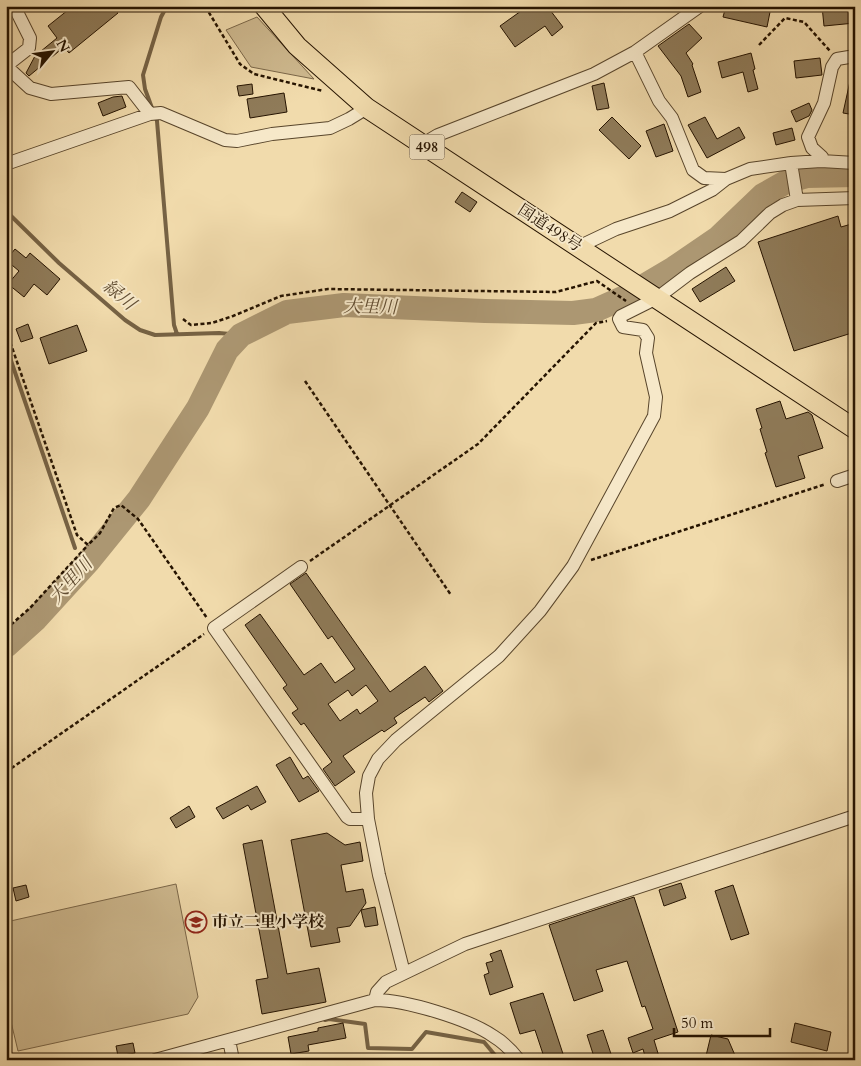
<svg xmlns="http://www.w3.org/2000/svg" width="861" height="1066" viewBox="0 0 861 1066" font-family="Cardo,'Noto Serif JP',serif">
<rect width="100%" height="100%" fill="#f1dbac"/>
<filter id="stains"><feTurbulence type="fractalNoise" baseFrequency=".004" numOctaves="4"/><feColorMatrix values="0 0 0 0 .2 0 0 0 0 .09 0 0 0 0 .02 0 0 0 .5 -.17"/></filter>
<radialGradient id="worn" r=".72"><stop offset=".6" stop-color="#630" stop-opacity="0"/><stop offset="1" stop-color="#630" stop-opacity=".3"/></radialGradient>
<path fill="#ceb98f" stroke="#7a6648" d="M257,17L314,79L251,67L226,30Z
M176,884L198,997L188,1014L18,1051L6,1001V922Z"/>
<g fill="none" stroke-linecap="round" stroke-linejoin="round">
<path stroke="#766244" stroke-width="4" d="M152,108L145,89L143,75L161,17L167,6
M155,115L157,121L174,325L177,334
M6,211L59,263L125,320L140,330L155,335L219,333L241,335
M6,346L75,548
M325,1020L329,1019L365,1024L368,1048L412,1049L426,1032L484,1042L499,1060"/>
<path stroke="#ac9772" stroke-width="24" d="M6,646L36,619L88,562L139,499L198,408L227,350L241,335L287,312L344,305L485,311L573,313L596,310L625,297L674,268L718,238L763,195L786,182L807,176L855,175"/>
</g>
<path fill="#8f7b59" stroke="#251300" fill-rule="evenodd" d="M73,6H113L118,13L69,53L64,47L29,76L26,73L35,56L57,38L48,26Z
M528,6H547L563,27L552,36L545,26L515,47L500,26Z
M726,6H743L770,12L767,27L723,17Z
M822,6H850V9H855V23L824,26Z
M689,24L702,38L686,53L693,64L692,65L701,92L688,97L681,76L658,46Z
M751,53L755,69L753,70L758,89L748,92L743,72L722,78L718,62Z
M820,58L822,75L796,78L794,61Z
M850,81H855V115L843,113Z
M604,83L609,108L597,110L592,86Z
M252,84L253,94L239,96L237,86Z
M284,93L287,112L250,118L247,99Z
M122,96L126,107L103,116L98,103L113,97Z
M809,103L812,110L809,116L796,122L791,111Z
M612,117L641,146L629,159L599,130Z
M705,117L717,139L739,127L745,138L707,158L688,125Z
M664,124L673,151L656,157L646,131Z
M792,128L795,140L776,145L773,133Z
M462,192L477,202L470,212L455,202Z
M838,216L841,227L855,223V332L794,351L758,242Z
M15,249L26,258L30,253L60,279L47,295L34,284L24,297L8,284L19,271L6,260Z
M726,267L735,281L700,302L692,289Z
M28,324L33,338L21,342L16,329Z
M77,325L87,351L49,364L40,338Z
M780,401L786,419L808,412L812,415L823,448L798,456L805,478L776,487L765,453L767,452L760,429L762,428L756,409Z
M306,573L390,692L425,666L443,691L429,702L425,697L394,718L397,723L384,732L382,730L343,756L355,772L335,786L323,769L332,762L304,723L301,725L292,713L298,709L283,688L287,685L245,625L260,614L304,675L321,663L335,683L355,669L332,636L328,639L290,584ZM366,685L378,701L360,714L357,709L340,721L328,704L348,690L352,696Z
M290,757L303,779L308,776L319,791L299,802L276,765Z
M257,786L266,802L251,810L248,805L223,819L216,808Z
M189,806L195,817L176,828L170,818Z
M327,833L345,845L360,842L363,861L341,865L346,892L363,889L366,903L361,910L375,907L378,925L365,927L361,910L350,926L337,928L340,942L311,947L291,840Z
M262,840L287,974L319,968L326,1002L262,1014L256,980L268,978L243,844Z
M681,883L686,898L664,906L659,890Z
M26,885L29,897L16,901L13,888Z
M733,885L749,934L731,940L715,891Z
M634,897L678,1032L654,1040L660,1060H646L643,1049L633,1053L628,1038L653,1029L645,1006L642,1007L627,961L596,970L603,991L574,1001L549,925Z
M501,950L513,987L490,995L484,975L489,973L486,963L493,961L490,954Z
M543,993L547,1005L565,1060H545L535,1030L520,1034L510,1003Z
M343,1023L346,1038L308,1045L309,1051L291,1054L288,1037L318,1031V1028Z
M795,1023L831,1032L827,1051L791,1042Z
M603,1030L612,1057L604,1060H595L587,1035Z
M711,1035L728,1039L737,1060H705Z
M133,1043L135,1053L118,1056L116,1046Z"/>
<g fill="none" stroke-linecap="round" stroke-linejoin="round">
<g stroke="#58452b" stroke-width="14">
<path id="minor" d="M14,6L30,38L29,48L6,66L30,88L51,94L129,87L150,114
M635,52L659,101L672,118L693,170L704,178L726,179
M423,144L438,135L594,74L635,52L700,6
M821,161L822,157L812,148L808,137L824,103L832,67L837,59L855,56
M791,163L797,200
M6,164L150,114L161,113L225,140L237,141L272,134L330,128L349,119L367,108
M578,247L616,229L670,211L712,190L726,179L750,169L791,163L821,161L855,163
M837,481L855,475
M301,567L214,628L347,817L350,819H368
M404,973L379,875L368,819L366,793L369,776L378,759L396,740L499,656L540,611L573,566L654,416L656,397L646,353L648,338L643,330L623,327L619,319L621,316L657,298L690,273L741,241L770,213L783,205L797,200L855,198
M375,1000C406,1000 468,1019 493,1036C503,1042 512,1051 519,1060
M229,1040L233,1060
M155,1060L375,1000L377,992L386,982L465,944L855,816"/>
</g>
<g stroke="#251300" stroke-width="21">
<path id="highway" d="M264,6L297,46L367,108L855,429"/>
</g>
<path stroke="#251300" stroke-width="2.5" stroke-dasharray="4 2.5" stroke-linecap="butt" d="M209,6L208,11L240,64L254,74L323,91
M554,6L557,10
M759,45L785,18L804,22L830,51
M183,319L191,325L212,323L233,316L281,296L328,289L556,292L597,281L626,301
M6,330L77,535L88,545L100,533L114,508L121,505L138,519L207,618
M305,381L451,595
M591,560L826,484
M310,561L478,444L596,323L607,321
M6,629L30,608L88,545
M6,772L204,634"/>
<use href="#minor" stroke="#f6e8c9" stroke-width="12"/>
<use href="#highway" stroke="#f1dbac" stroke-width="19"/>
</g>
<defs>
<g id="school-ring" transform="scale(1.125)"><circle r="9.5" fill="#f6e8c9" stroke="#8f2418" stroke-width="1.5"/><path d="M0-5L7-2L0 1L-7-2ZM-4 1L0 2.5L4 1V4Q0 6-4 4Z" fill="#8f2418"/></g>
</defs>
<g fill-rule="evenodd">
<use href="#school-ring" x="196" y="922"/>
</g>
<g text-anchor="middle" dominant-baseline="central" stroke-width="4" stroke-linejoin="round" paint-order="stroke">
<rect fill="#f6e8c9" stroke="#64533c" stroke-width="1" x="409.5" y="134.5" width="35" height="25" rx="4"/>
<g font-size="15" font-weight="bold" fill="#251300">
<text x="427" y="147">498</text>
</g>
<g font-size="16" fill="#251300" stroke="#f6e8c9">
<text transform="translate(550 228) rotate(33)">国道498号</text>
</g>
<g font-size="16" font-weight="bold" fill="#251300" stroke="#f6e8c9" text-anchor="start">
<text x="212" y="922">市立二里小学校</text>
</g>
<g font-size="18" font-style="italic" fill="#624e33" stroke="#f6e8c9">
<text transform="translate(119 295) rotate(40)">緑川</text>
<text transform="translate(370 307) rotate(1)">大里川</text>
<text transform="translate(71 581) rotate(-48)">大里川</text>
</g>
</g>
<rect width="861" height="1066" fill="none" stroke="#f1dbac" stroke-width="25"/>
<rect x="8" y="8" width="846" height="1051" fill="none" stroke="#251300" stroke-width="2.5"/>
<rect x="12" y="12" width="836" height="1041" fill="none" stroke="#251300"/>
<g transform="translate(52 52) rotate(61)" stroke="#f6e8c9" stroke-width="4" paint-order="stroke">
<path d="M0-4L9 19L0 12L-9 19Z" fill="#251300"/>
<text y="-8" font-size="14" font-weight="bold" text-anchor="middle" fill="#251300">N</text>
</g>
<path d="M674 1028v8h96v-8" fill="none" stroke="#251300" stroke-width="2.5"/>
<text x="681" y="1028" font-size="15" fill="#251300" stroke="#f6e8c9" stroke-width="4" paint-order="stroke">50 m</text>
<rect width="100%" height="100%" filter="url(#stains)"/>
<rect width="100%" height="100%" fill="url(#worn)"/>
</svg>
